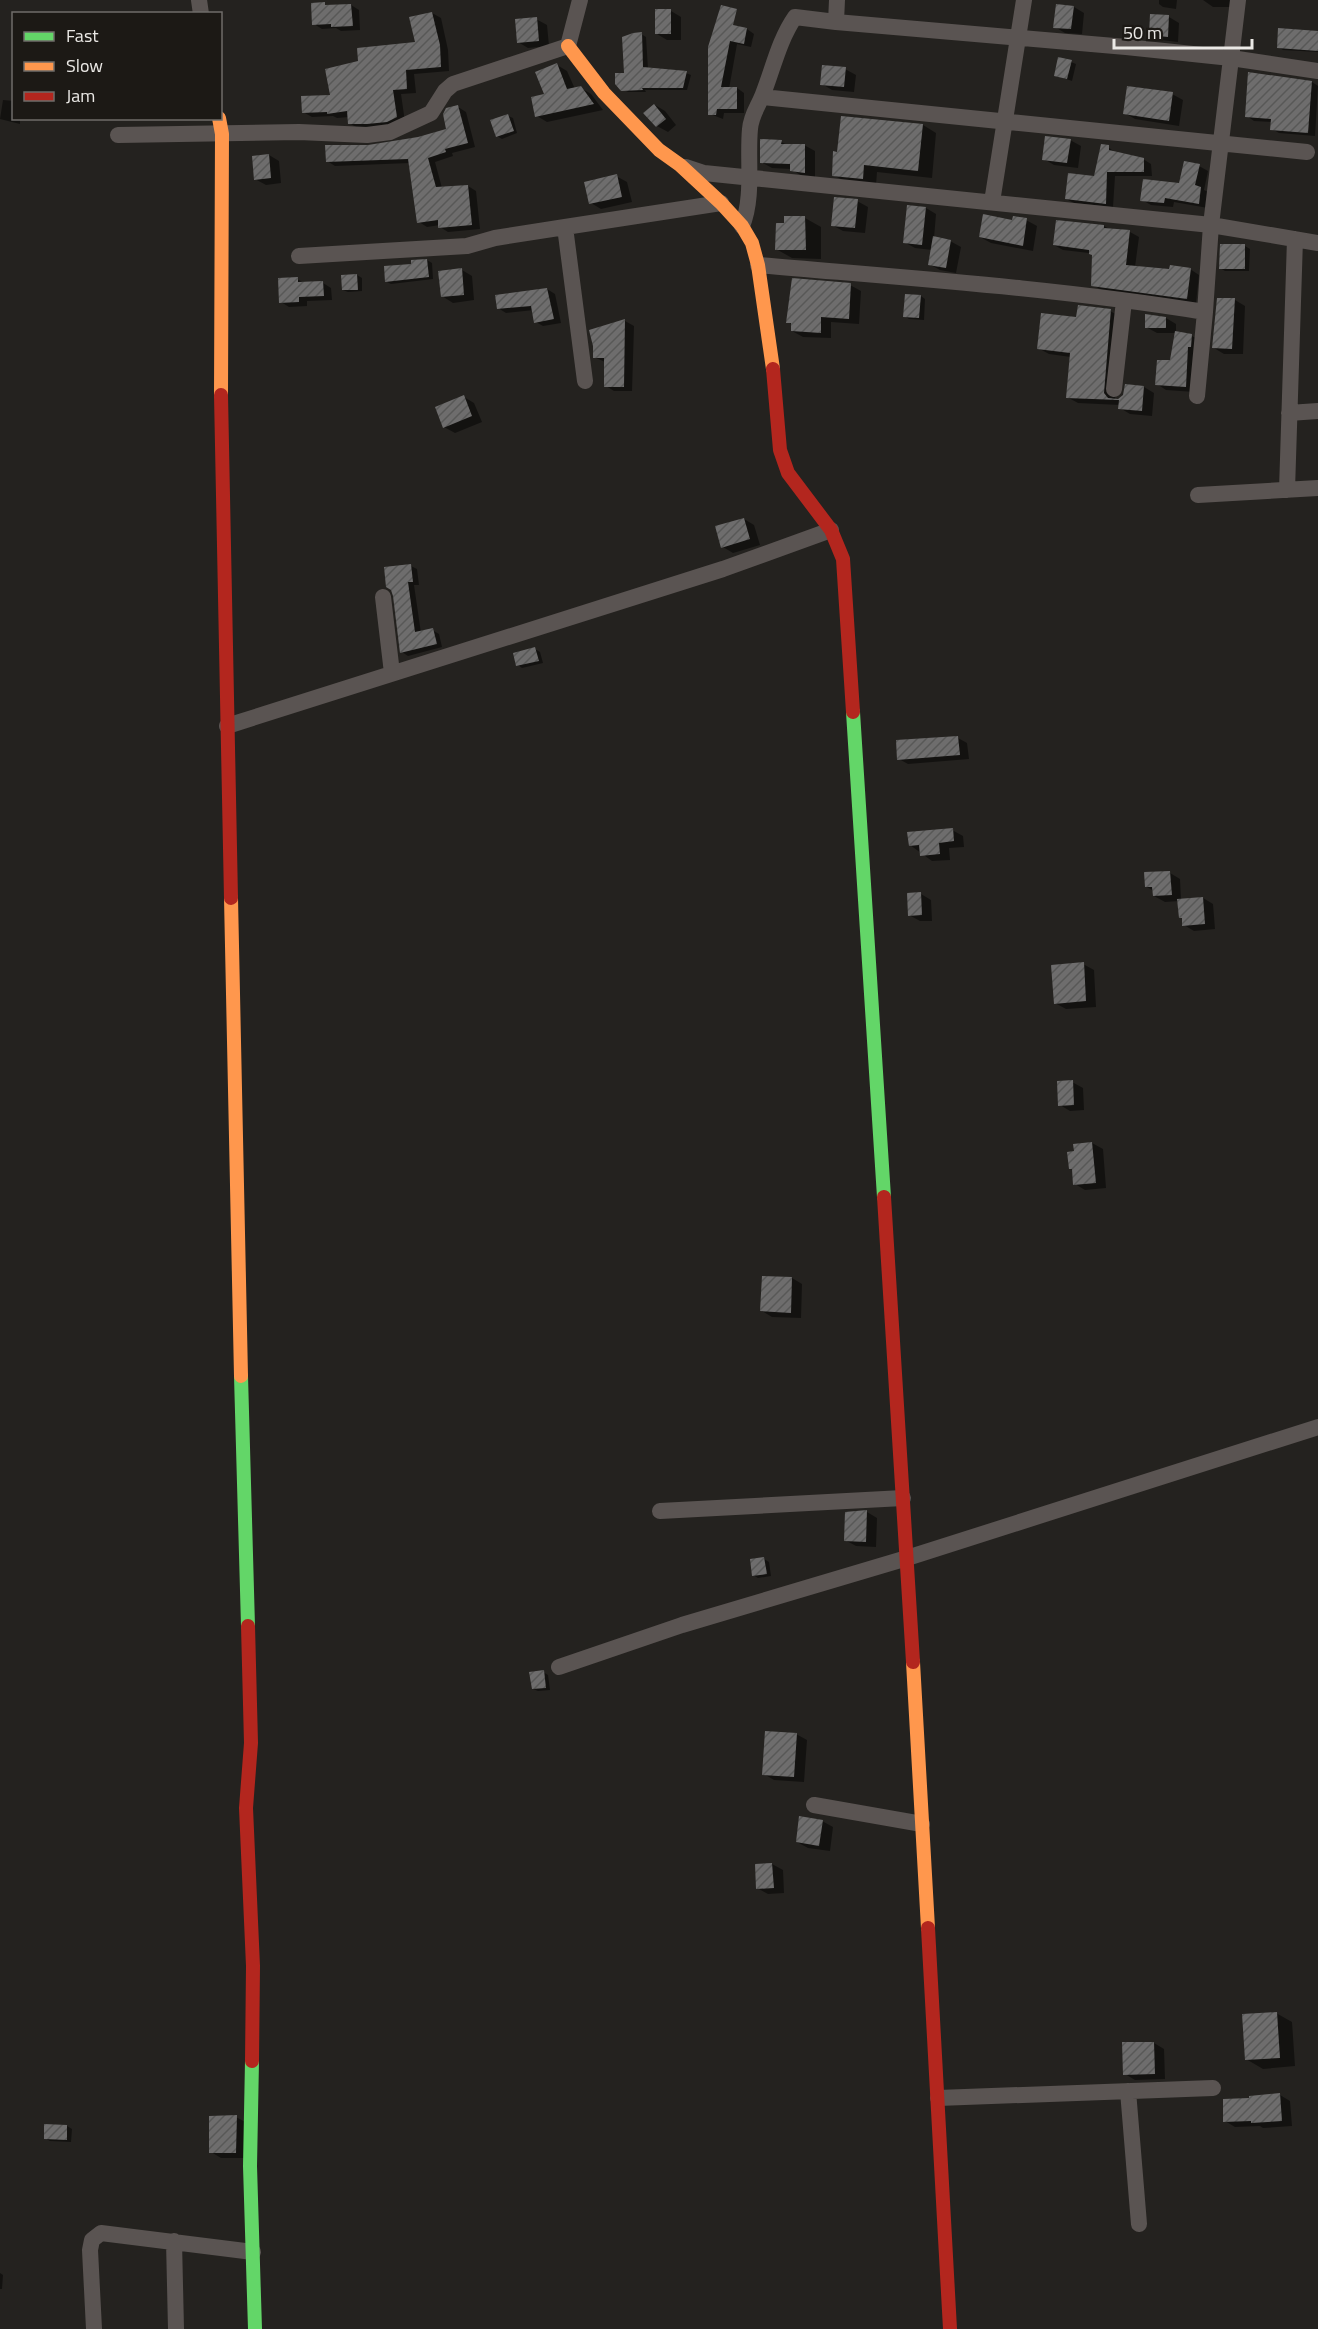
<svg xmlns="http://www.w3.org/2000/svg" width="1318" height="2329" viewBox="0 0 1318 2329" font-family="'Titillium Web',sans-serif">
<defs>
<pattern id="building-hatch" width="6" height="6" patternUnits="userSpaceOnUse" patternTransform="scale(1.5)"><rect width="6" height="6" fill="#6e6d6d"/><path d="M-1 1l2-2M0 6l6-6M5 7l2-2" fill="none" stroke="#585857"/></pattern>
</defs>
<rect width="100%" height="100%" fill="#24221f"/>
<path fill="#0007" d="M1159,0H1177L1176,9L1163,7L1159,4Z
M1203,0H1230V7H1213Z
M351,5L359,10L360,30L341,31L336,28L322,29L314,24Z
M1074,7L1084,13L1082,34L1065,33L1055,27Z
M671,11L681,17V40H667L657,34Z
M432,13L441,18L448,50L449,71L414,74L416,93L401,94L405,122L396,126L358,128L349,123V117L337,118L333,116L312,117L303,112L332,96L360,62L416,43Z
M1169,17L1179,23L1178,42L1161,40L1151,34Z
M536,19L547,25L549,46L528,48L518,42Z
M722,24L747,29L754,34L751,47L737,44L729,89L737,88L744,93V113H724L723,119L710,114Z
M1318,32V52L1283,50L1278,47Z
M641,34L646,37L648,69L686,73L691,75L687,90H645L646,92H628L622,89L626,74Z
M1071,62L1076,64L1072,81L1055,75Z
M557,65L567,71L575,89L581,88L591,94L603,110L547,122L537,116Z
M845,69L856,75L854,92L832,90L822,84Z
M1312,82L1318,86L1315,136L1279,133L1272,129L1273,122L1254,121L1247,116Z
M1172,94L1183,100L1179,126L1135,119L1125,113Z
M3,100L14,101V118H20V124L0,119Z
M655,105L665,111L676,125L668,132L657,126Z
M458,107L466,112L475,147L452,153L453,156L435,162L442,188L468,186L476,191L480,229L448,232L440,227V225L427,227L419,222L410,163L335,166L327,161L368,147L418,139L448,130Z
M508,116L513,118L517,133L502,139L497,136Z
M923,125L936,133L932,178L877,172L876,185L847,182L833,175Z
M1070,140L1081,146L1078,168L1054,165L1044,159Z
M781,142L788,145H804L815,151V178L802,176L791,169L772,168L761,162Z
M1108,147L1116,153L1143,159L1151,164L1152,176H1115L1113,207L1074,203L1066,199L1095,178Z
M269,155L279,161L281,183L266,185L255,179Z
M1199,166L1208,171L1204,190L1210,193L1208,208L1174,202L1173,207L1151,205L1142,200L1181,184Z
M616,176L627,182L632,202L601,209L591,203Z
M857,201L868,207L865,233L843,231L832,225Z
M908,206L926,208L936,214L934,238L950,241L961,247L956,273L940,270L929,264L932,250L915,248L904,242Z
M805,218L821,227V259L792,258L776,249L786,225Z
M1026,220L1037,226L1033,251L991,243L980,237L1013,221Z
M1104,226L1111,230L1130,232L1139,237L1135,267L1171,270L1190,269L1199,275L1196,303L1102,290L1093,285L1094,255L1089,253L1063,250L1054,245Z
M1245,246L1250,249L1249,271H1225L1220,268Z
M427,260L432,263L433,279L391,284L387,282L413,265Z
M462,270L472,276L474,300L453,303L442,296Z
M357,275L362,278V291L348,292L343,290Z
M297,279L306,284L323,283L331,288L332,300L307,301V306L289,307L281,302Z
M850,285L861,291L859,324L831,322V338L803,337L792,331L793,325L788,322Z
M547,289L555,294L561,323L543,326L536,322L534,310L506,313L498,308Z
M921,296L925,299L924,320L909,319L905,316Z
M1235,300L1245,306L1243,354H1224L1214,348Z
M1110,311L1121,317L1115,400L1144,387L1154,393L1152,416L1130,414L1120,408V405L1078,403L1067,397L1071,357L1049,354L1038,348L1078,319Z
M1166,318L1176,324V333L1192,336L1201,341L1195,392L1166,390L1157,384L1172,362L1176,333H1157L1146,327Z
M625,321L634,326L632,391H614L606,386L605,362L594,357V346L591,331Z
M464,397L474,403L482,422L455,433L444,427Z
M744,519L754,525L760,545L733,553L723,547Z
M411,566L417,569L419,585H414L421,633L432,630L439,634L442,647L408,656L402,652L395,595Z
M535,649L540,652L543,663L522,668L518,665Z
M958,738L967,743L969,759L908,764L899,759Z
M952,830L963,836L964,847L949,848L950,860L932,861L910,845Z
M1170,873L1180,879L1181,900L1203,898L1213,904L1215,929L1194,931L1184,925L1183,919L1180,917L1179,901L1165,902L1154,896V891L1147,887Z
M921,894L931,900L932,921H920L909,915Z
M1083,964L1094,970L1096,1007L1066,1009L1055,1003Z
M1072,1082L1083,1088L1084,1110L1070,1111L1060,1105Z
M1092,1143L1103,1149L1106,1188L1085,1190L1075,1184L1074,1170L1070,1168Z
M792,1278L802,1284L801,1318L772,1317L762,1311Z
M867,1512L877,1518L876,1547L856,1546L845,1540L846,1513Z
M764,1559L769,1562L771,1576L758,1578L753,1575Z
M543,1672L548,1675L550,1690L538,1691L533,1689Z
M796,1734L807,1740L804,1782L774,1780L764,1774Z
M822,1821L833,1827L830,1851L808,1848L797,1842Z
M772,1864L783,1870L784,1893L768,1894L757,1888L756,1865Z
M1276,2013L1292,2022L1295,2066L1263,2069L1246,2059Z
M1154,2043L1164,2049L1165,2079L1135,2080L1125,2074Z
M1280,2095L1290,2101L1292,2126L1263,2128L1260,2126L1235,2127L1225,2121L1251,2100Z
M236,2117L247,2123L246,2158H221L211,2152Z
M46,2126H67L72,2129L71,2142L50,2141L45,2138Z
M0,2273L3,2275L2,2289H0Z"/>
<path fill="url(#building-hatch)" d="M325,2V5L351,4L353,26L331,27V24L312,25L311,3Z
M1056,4L1074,6L1071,29L1053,28Z
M721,5L737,9L733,25L747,28L744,44L730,41L721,87H737V109H717L716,115H708V47Z
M655,9H671V34H655Z
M432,12L440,45L441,67L406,70L407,89L393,90L397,117L387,122L367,124H348L347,111L327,114V112L302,113L301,96L330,95L325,69L358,61L357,48L415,42L409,17Z
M1150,14L1169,15L1168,37L1149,35Z
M537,17L539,41L517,43L515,19Z
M1278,28L1318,31V51L1277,48Z
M642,32L643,67L687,71L683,88H642L643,90L621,91L615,84V73H624L622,37L633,33Z
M1058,57L1072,60L1067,79L1054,76Z
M557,63L567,89L581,86L594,104L535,117L531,97L544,94L535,72Z
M822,65L846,67L844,87L820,85Z
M1248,72L1312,81L1308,133L1270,130L1271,119L1245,117Z
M1127,86L1173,92L1169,121L1123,114Z
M654,104L666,119L656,127L643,113Z
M458,105L468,143L445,149L446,152L428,158L436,187L468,185L472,225L438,228V220L417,223L408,159L326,162L325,145H368L418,137L446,129L443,114L446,108Z
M508,114L514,131L496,137L490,120Z
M841,116L923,124L918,171L864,165L863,179L832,176L833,151L837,152Z
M1045,136L1071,139L1067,163L1042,160Z
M760,139L782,140L781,144H805V173L790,171V164L760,163Z
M1101,144L1109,145V150L1144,158V172H1107L1106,204L1065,199L1068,173L1094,176Z
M269,154L271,178L254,180L252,156Z
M1184,161L1200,164L1195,185L1201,187L1199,204L1165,198L1164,203L1140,201L1143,179L1179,183Z
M617,174L622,197L589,204L584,182Z
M834,197L858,199L855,228L831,226Z
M907,205L926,207L922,245L903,243Z
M983,214L1012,220L1013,216L1027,218L1023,246L979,237Z
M784,216H805L806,250H775L776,223H784Z
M1056,220L1104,225V228L1130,230L1126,265L1169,269L1170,265L1191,268L1187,299L1091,286L1092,255L1089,254V250L1053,245Z
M933,236L951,240L946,268L928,265Z
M1220,244H1245V269H1219Z
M427,259L429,277L385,282L384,266L411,264V260Z
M462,268L464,295L441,297L438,271Z
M357,274L358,290H342L341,275Z
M298,277V282L323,281L324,296L299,297V302L279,303L278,278Z
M792,278L851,283L849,319L821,317V333L791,331V323H786Z
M547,288L554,319L534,323L531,306L497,309L495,295Z
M905,294L921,295L919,318L903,317Z
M1217,298H1235L1232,349L1212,348Z
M1078,305L1111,309L1104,393L1108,398L1118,399L1123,395L1125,384L1144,386L1142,411L1118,409L1119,400L1066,398L1070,353L1037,349L1041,313L1076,317Z
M1145,314L1166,317V328H1145Z
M625,319L624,387H604V358H593V346L589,330Z
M1175,331L1192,334L1191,347H1188L1186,387L1155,385L1157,360H1170Z
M464,395L472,416L443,428L435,407Z
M744,518L750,539L721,548L715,526Z
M411,564L413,582H408L415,632L433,628L437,644L400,653L393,596L391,590L386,587L384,567Z
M535,647L539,661L516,666L513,653Z
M958,736L960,755L897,760L896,740Z
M953,828L954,841L939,843L940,854L920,856L919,845L909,846L907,832Z
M1170,871L1172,895L1153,896L1152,887H1145L1144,872Z
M921,892L922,915L908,916L907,893Z
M1203,897L1205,924L1182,926V918H1179L1177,899Z
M1084,962L1086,1001L1054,1004L1051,965Z
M1073,1080L1074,1105L1058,1106L1057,1081Z
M1092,1142L1096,1183L1073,1185L1072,1169H1069L1067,1152L1074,1151L1073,1144Z
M762,1276L792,1277L791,1313L760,1311Z
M867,1510L866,1542L844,1541L845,1512Z
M764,1557L767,1574L752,1576L750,1559Z
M544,1670L546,1688L532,1689L529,1672Z
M765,1731L797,1733L794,1777L762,1775Z
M799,1816L823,1820L819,1846L796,1842Z
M772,1863L774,1888L756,1889L755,1864Z
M1277,2012L1280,2058L1245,2060L1242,2014Z
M1122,2042H1154L1155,2074L1123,2075Z
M1280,2093L1282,2121L1251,2123V2121L1223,2122V2099L1249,2098V2096Z
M237,2115L236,2153H209V2116Z
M44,2124L67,2125V2140L44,2139Z"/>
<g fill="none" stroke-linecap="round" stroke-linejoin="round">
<path stroke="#5a5452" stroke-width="16" d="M199,0L201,14
M836,22L837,0
M762,97L1307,152
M118,135L299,132L367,135L390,132L431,113L445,91L453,84L568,46L580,0
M686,167L704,173L1211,225L1318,243
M992,202L1024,0
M742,226C754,197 747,159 750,129C751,115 758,107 763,94C773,69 779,40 795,17L836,22L1126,47L1231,58L1318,71
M299,256L467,246L495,238L565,227
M758,265C907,278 1057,288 1205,312L1211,225L1238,0
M585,381L565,227L721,203
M1114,389L1124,301
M1197,396L1205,312
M1289,413L1318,411
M1287,490L1295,239
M1198,495L1318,488
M383,597L392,673
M227,726L723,569L831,530
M660,1511L903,1498
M559,1667L682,1625L907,1558L1318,1427
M814,1805L922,1824
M1128,2091L1139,2224
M938,2098L1213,2088
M174,2241L176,2329
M94,2329L90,2250L92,2240L101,2233L253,2252"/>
<path stroke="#63d668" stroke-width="14" d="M853,712L884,1197
M241,1376L248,1626
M252,2061L250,2166L255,2329"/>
<path stroke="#ff974d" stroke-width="14" d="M568,46L604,93L659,150L680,165L721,203L742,226L752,243L758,265L773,369
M219,118L222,134L221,395
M231,898L241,1376
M913,1662L928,1928"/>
<path stroke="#b3261e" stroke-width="14" d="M773,369L780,450L788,473L831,530L843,559L853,712
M221,395L231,898
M884,1197L913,1662
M248,1626L251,1743L246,1808L253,1966L252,2061
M928,1928L950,2329"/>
</g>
<rect x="12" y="12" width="210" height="108" fill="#1c1915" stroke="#6f6c69" stroke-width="1.5"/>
<rect x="24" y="32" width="30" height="9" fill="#63d668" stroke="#6f6c69" stroke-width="1.5"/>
<text x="66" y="42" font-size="18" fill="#ebe9e6">Fast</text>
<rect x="24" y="62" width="30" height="9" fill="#ff974d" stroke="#6f6c69" stroke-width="1.5"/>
<text x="66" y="72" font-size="18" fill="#ebe9e6">Slow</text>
<rect x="24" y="92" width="30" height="9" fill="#b3261e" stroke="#6f6c69" stroke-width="1.5"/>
<text x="66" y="102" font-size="18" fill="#ebe9e6">Jam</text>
<path d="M1114 39v9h138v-9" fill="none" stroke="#ebe9e6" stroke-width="3"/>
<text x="1123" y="39" font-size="18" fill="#ebe9e6" stroke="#1c1915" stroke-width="4.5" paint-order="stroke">50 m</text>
</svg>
